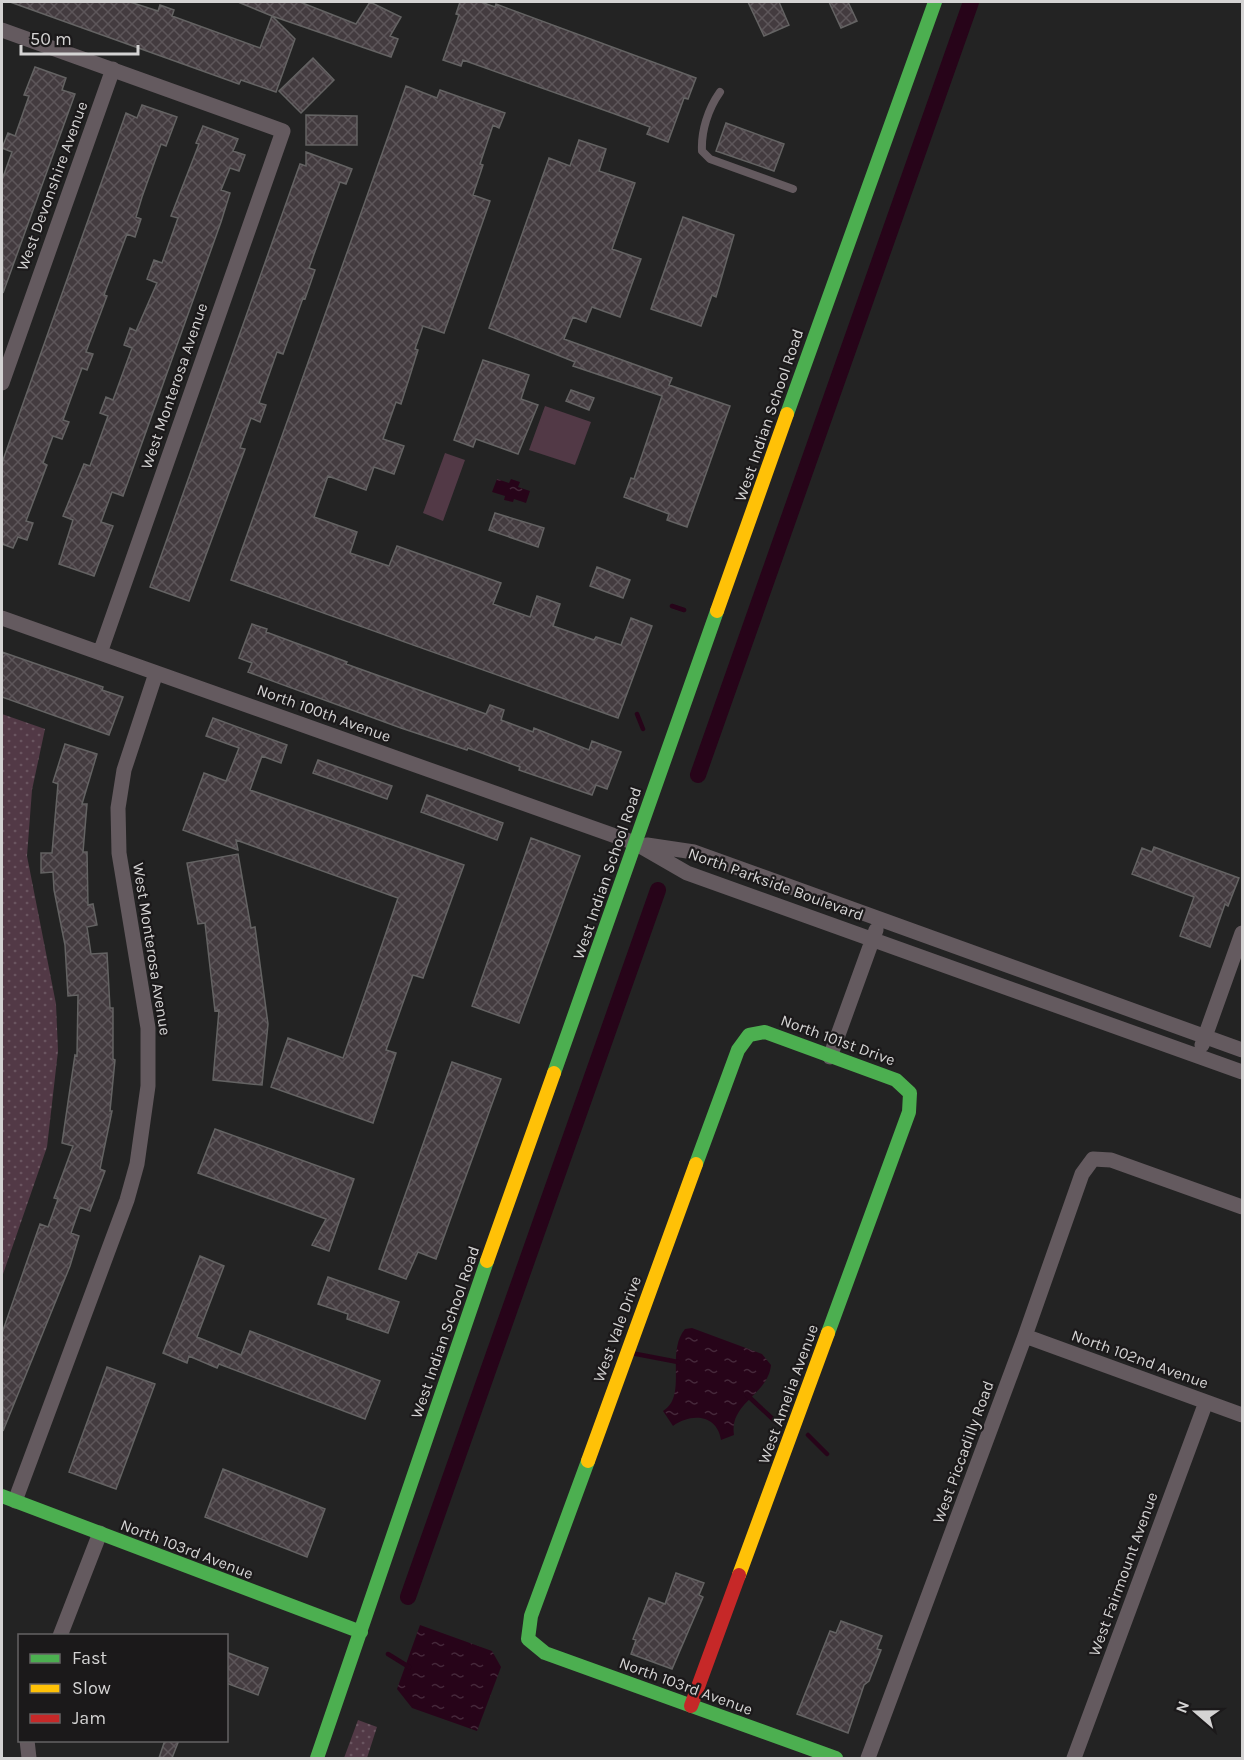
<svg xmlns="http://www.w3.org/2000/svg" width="1244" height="1760" viewBox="0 0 1244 1760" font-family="Karla,sans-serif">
<defs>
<pattern id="grass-dots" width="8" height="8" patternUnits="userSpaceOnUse" patternTransform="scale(1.5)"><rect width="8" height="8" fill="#523946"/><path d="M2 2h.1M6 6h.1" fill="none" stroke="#6a5560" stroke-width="1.8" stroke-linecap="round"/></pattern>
<pattern id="water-ripples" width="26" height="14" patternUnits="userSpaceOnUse" patternTransform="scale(1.5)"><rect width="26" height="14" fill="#270419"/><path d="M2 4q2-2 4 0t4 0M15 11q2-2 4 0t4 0" fill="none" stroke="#45283a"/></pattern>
<pattern id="building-cross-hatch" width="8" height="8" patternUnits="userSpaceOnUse" patternTransform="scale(1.5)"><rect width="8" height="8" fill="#433b3f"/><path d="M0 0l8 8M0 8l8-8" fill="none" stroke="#5d565a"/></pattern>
</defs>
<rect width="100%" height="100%" fill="#232323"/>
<path fill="url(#grass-dots)" d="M2,714L45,729L32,790L27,856L56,1004L58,1051L47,1147L2,1277Z
M358,1720L377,1727L367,1758H344Z"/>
<path fill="#523946" d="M545,406L591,422L575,465L529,450Z
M445,453L465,460L443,521L423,513Z"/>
<path fill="url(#water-ripples)" d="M497,479L509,483L511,479L520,482L518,487L530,491L526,503L514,499L513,502L504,500L505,496L492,492Z
M692,1328L762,1354L771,1365C768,1395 729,1403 734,1435L721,1440C717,1414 691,1413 673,1426L663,1411C688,1396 665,1353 685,1329Z
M420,1625L492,1651L501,1667L477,1731L412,1708L397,1689Z"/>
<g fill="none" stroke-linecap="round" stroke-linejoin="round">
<path stroke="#270419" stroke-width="4.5" d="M672,606L684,610
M637,714L643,729
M631,1353L678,1362
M747,1395L776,1422
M808,1435L827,1454
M388,1654L409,1667"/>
<path stroke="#270419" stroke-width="16" d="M698,775L971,2
M408,1597L658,890"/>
</g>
<path fill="url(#building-cross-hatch)" stroke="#646363" stroke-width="1.5" d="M10,2H130L158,11L160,5L174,10L172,16L260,48L272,16L238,2H300L356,24L370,2L401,17L390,36L398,39L391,57L272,16L295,39L276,92L241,80L239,84Z
M460,2H481L495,7L496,4L696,78L688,99L684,98L668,142L647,134L650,127L615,114L463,60L461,66L443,60L459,15L456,14Z
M748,2H779L789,25L764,36Z
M829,2H848L857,21L841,28Z
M313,58L334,80L301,113L279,91Z
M35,67L66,78L62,90L75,94L3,293L2,180L12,152L2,148L8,133L15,136L29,96L24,95Z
M406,86L437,98L440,90L505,113L499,128L493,125L480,164L483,165L473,195L490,201L444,333L423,326L415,349L418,350L408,382L401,404L396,402L383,439L404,446L394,474L374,467L366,490L328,476L314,517L357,532L350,553L389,566L397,546L501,583L493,604L530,617L537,596L560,604L553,626L594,640L596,637L621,645L631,618L652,626L618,718L231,580Z
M142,105L177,117L166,146L161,144L142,197L136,217L141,219L135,237L127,234L104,295L107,296L86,352L93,354L87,370L82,368L63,420L69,422L62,439L53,436L43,463L47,465L26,521L33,523L27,540L18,537L13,548L2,544V463L126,113L137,118Z
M306,115L357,116V145H306Z
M726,123L784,144L774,171L716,151Z
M203,126L238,139L233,151L245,155L239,171L230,168L221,190L230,193L221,222L123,496L112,492L101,522L113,526L94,576L59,564L73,520L63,516L84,464L90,466L108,416L100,413L106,397L113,400L132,348L124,345L130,328L136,331L157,283L147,279L154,260L162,263L178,218L171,216L199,144L196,143Z
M579,140L606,149L599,171L635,183L612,249L641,259L620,317L592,307L586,322L573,317L564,339L672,378L669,385L730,406L687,527L667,520L669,514L624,497L631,478L634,479L662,396L573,366L575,362L489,328L549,158L570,166Z
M306,152L352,169L346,184L340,182L309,268L315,270L305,299L303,298L283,354L277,352L259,403L266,405L260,422L251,418L240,448L245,449L189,601L150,587L300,164L306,166Z
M683,217L734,235L716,297L712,295L701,326L651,309Z
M483,360L529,375L521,399L538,405L518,454L476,439L473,447L454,440Z
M571,390L594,398L589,410L566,401Z
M495,513L544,528L538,547L489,530Z
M597,567L630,580L623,598L590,586Z
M252,624L267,629L266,632L347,662L346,664L486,714L490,705L504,710L501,720L533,732L534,728L589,750L592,741L621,752L607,789L596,785L592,795L519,770L520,767L468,748L467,750L401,728L248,672L252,663L239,658Z
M2,652L103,687L102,690L123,697L109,735L2,697Z
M213,718L287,745L281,763L262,756L250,790L464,865L423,978L413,975L386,1050L396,1053L373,1123L271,1087L288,1038L343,1058L398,898L236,840L238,850L183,830L204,773L226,781L239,748L206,736Z
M65,744L97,754L82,804H87L83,852H87L88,905L93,904L97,925L87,927L91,954L107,953L110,1008H113V1059L115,1060L110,1111H112L100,1169L105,1171L90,1211L80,1207L71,1233L79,1236L70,1266L3,1431L2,1333L40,1224L48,1227L58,1199L54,1198L73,1146L62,1143L75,1055L77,1056L78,995L68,996L65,945L54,890L53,872L41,873V853H52L58,784L53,782Z
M318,760L392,786L387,799L313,773Z
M427,795L503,823L497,840L421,812Z
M531,838L580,856L519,1023L472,1006Z
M1154,847L1239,878L1228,906L1225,904L1210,947L1180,936L1194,897L1132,874L1142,848L1152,852Z
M238,854L251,928L255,927L268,1024L262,1085L213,1080L219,1010L215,1011L205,923L198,924L187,863Z
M452,1062L501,1079L436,1259L418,1252L406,1279L379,1269Z
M215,1129L354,1179L329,1251L312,1245L326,1219L198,1173Z
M200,1256L224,1266L197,1337L241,1355L250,1331L380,1381L365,1419L219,1364L217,1368L189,1356L187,1363L163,1353Z
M328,1277L399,1302L388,1333L347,1319L348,1314L318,1304Z
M107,1367L155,1384L116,1489L69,1472Z
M223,1469L325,1509L307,1557L205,1517Z
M676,1573L704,1583L699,1595L703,1597L672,1669L631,1654L636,1640L633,1639L649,1598L665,1604Z
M841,1621L882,1636L877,1649L881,1650L869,1681L864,1685L848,1733L797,1714L830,1631L836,1633Z
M226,1652L268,1668L258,1695L226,1683Z
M165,1740H179L172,1758H159Z"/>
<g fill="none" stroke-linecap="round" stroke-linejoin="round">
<path stroke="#645a5f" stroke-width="8" d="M720,92C708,109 701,131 702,151L710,159L793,189"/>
<path stroke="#645a5f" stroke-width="15" d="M2,30L283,131L100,653
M2,383L113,69
M2,618L635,843L687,873L1242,1072
M647,845L694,852L1242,1050
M1202,1045L1242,933
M830,1057L876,930
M1025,1336L1242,1415
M15,1501L127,1200L137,1164L148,1086V1028L119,853L118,808L124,770L156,673
M60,1636L100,1533
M27,1740L29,1758
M868,1758L1025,1336L1082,1174L1093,1159L1111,1160L1242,1207
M1074,1758L1206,1402"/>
<path stroke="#4caf50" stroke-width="14" d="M787,414L935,2
M554,1073L717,611
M696,1164L738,1050L749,1035L765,1032L896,1080L910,1093L909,1112L828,1333
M588,1461L531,1616L528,1639L545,1653L836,1758
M2,1496L361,1632
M317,1758L487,1261"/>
<path stroke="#ffc107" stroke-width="14" d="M717,611L787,414
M487,1261L554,1073
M588,1461L696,1164
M739,1575L828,1333"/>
<path stroke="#c62828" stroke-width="14" d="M691,1706L739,1575"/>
</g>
<g text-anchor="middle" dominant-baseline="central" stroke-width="4.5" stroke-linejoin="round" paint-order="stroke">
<g font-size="16" fill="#d4d3d3" stroke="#1b191a">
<text transform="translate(52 186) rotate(-70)">West Devonshire Avenue</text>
<text transform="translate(174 386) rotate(-71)">West Monterosa Avenue</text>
<text transform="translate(769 415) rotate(-71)">West Indian School Road</text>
<text transform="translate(324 713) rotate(20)">North 100th Avenue</text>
<text transform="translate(607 873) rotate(-71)">West Indian School Road</text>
<text transform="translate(776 884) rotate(20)">North Parkside Boulevard</text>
<text transform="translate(152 949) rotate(81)">West Monterosa Avenue</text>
<text transform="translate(838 1040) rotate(20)">North 101st Drive</text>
<text transform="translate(617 1329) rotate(-70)">West Vale Drive</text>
<text transform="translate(445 1332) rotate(-71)">West Indian School Road</text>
<text transform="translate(1140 1359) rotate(20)">North 102nd Avenue</text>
<text transform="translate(788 1394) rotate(-70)">West Amelia Avenue</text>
<text transform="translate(963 1452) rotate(-70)">West Piccadilly Road</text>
<text transform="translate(187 1549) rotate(21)">North 103rd Avenue</text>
<text transform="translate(1123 1574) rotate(-70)">West Fairmount Avenue</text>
<text transform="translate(686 1686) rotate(20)">North 103rd Avenue</text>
</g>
</g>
<rect width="1244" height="1760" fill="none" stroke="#d4d3d3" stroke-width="6"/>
<rect x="18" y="1634" width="210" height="108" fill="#1b191a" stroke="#656364" stroke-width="1.5"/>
<rect x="30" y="1654" width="30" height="9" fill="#4caf50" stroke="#656364" stroke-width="1.5"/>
<text x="72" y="1664" font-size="18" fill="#d4d3d3">Fast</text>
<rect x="30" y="1684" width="30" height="9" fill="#ffc107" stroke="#656364" stroke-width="1.5"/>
<text x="72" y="1694" font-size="18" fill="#d4d3d3">Slow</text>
<rect x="30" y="1714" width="30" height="9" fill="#c62828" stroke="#656364" stroke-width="1.5"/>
<text x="72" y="1724" font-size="18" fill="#d4d3d3">Jam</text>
<g transform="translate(1196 1712) rotate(290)" stroke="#1b191a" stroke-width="4.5" paint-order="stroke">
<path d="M0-4.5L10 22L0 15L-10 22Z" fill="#d4d3d3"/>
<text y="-9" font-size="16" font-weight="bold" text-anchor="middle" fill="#d4d3d3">N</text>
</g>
<path d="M21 45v9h117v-9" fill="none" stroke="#d4d3d3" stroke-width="3"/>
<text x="30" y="45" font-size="18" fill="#d4d3d3" stroke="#1b191a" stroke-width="4.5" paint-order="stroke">50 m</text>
</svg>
